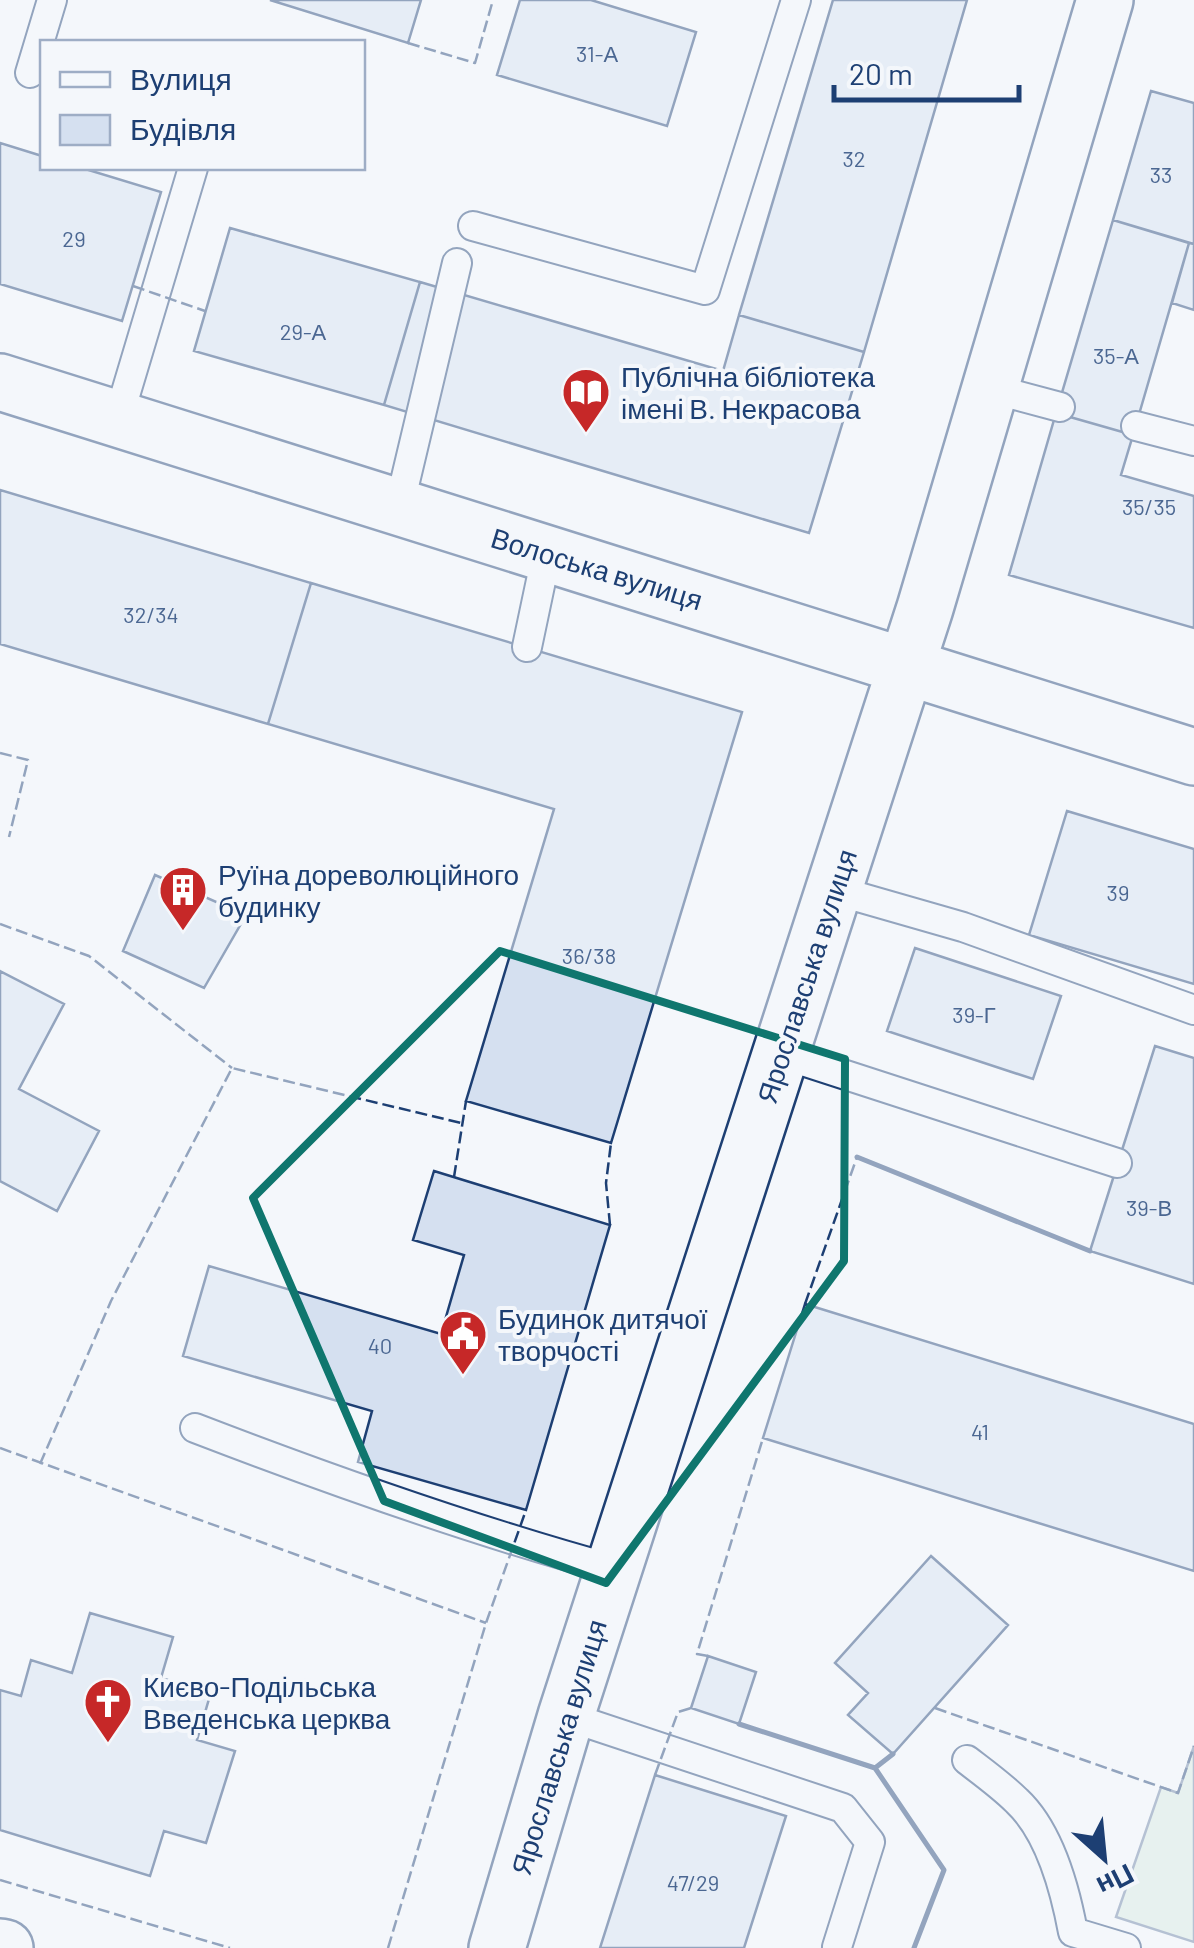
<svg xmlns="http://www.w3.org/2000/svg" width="1194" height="1948" viewBox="0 0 1194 1948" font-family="Barlow,sans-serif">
<rect width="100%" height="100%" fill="#f4f7fb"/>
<path fill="#d7e8df" stroke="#687fa3" stroke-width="2.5" d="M1194,1746V1942L1116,1917L1161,1787L1178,1793Z"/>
<path fill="#d5e0f0" stroke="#1d3f73" stroke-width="2.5" d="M270,0H421L408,43Z
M520,0H591L696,32L667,126L497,75Z
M833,0H967L864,352L739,315Z
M1151,91L1194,103V244L1113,220Z
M0,143L42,156V168H82L161,192L122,321L0,284Z
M1113,220L1189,243L1133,435L1056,413Z
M230,228L420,282L384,405L194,351Z
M1189,243L1194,244V310L1172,303Z
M420,282L723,371L739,315L864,352L809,533L384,405Z
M1056,413L1133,435L1121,475L1194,496V628L1009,575Z
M0,490L311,583L268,724L0,644Z
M311,583L742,712L611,1143L466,1101L554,809L268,724Z
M1067,811L1194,849V984L1029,935Z
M155,875L246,915L204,988L123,951Z
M915,948L1061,996L1033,1079L887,1031Z
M0,971L64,1004L19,1089L99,1131L57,1211L0,1181Z
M1155,1046L1194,1058V1284L1090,1251Z
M434,1171L610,1225L526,1510L358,1462L372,1411L183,1356L209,1266L441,1334L464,1255L413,1240Z
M805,1304L1194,1424V1571L763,1438Z
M931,1556L1008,1625L893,1754L848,1715L868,1693L835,1663Z
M90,1613L173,1637L161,1678L211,1692L197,1740L235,1751L206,1843L164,1831L150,1876L0,1830V1690L21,1696L31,1660L72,1673Z
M708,1656L756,1672L739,1724L691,1708Z
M655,1775L786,1816L744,1948H600Z"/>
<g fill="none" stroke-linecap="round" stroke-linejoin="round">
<g stroke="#1d3f73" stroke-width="32">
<path id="lane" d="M30,73L52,0
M473,226L705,290L796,0
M989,388L1060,407
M118,419L193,168
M1136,426L1194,441
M399,507L457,263
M527,647L547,552
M834,890L963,927L1194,1010
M781,1054L1117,1163
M195,1428C333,1481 471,1530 613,1569
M566,1716L843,1808L870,1842L837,1947
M967,1760C984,1773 1002,1786 1017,1801C1050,1832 1065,1889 1073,1932L1126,1948"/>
</g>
<g stroke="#1d3f73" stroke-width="60">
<path id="street" d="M0,382L1194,757
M0,1947L5,1948
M497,1948L566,1716L925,608L1105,0"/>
</g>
<use href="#lane" stroke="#f4f7fb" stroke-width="28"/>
<use href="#street" stroke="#f4f7fb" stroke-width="55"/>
<path stroke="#1d3f73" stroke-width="2.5" stroke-dasharray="12 5" stroke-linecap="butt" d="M408,43L475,63L493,0
M133,286L205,311
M0,753L28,760L9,837
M0,924L89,956L232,1068
M454,1177L466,1101
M610,1225L606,1183L611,1143
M805,1304L857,1157
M0,1448L486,1623
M40,1464L111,1301L232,1068L461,1123
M708,1656L697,1654L763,1438
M935,1708L1178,1793L1194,1746
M655,1775L678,1712L691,1708
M0,1880L230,1948
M388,1948L486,1623L526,1510"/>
<path stroke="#1d3f73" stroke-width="5" d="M857,1157L1090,1251
M739,1724L875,1768L893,1754
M875,1768L944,1870L914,1948"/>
</g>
<path d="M0 0H1194V1948H0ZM500,951L845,1059L844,1261L606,1583L384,1501L253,1198Z" fill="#f4f7fb" fill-opacity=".55" fill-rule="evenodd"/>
<path fill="none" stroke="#0f766e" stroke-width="8" stroke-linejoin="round" d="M500,951L845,1059L844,1261L606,1583L384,1501L253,1198Z"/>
<defs>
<g id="library-pin" transform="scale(2.5)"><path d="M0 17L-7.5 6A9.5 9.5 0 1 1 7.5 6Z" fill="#c62828" stroke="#f4f7fb"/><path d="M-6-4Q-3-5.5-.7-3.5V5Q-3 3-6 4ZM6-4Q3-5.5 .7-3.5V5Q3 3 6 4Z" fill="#fff"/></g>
<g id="building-pin" transform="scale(2.5)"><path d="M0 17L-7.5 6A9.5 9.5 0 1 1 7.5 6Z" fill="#c62828" stroke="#f4f7fb"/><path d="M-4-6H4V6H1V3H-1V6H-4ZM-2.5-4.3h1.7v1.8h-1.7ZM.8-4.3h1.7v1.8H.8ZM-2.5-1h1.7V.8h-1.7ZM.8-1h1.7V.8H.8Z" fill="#fff"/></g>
<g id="civic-pin" transform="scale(2.5)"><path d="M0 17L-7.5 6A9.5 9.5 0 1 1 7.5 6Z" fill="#c62828" stroke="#f4f7fb"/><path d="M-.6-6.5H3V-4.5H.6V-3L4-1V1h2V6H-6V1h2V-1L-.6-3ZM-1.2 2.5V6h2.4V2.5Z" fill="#fff"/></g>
<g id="church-pin" transform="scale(2.5)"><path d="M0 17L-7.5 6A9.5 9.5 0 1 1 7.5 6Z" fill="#c62828" stroke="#f4f7fb"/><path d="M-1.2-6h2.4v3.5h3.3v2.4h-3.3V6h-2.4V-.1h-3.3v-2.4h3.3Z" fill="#fff"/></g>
</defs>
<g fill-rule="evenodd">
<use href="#library-pin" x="586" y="392"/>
<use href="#building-pin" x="183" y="890"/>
<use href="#civic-pin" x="463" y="1334"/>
<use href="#church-pin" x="108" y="1702"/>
</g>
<g text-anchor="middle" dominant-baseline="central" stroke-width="8" stroke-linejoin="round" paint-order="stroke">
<g font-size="22" fill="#4b6792">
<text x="597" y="53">31-А</text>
<text x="854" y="158">32</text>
<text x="1161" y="174">33</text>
<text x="74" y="238">29</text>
<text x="303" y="331">29-А</text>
<text x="1116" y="355">35-А</text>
<text x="1149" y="506">35/35</text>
<text x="151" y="614">32/34</text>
<text x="1118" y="892">39</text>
<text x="589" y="955">36/38</text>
<text x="974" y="1014">39-Г</text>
<text x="1149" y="1207">39-В</text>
<text x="380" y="1345">40</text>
<text x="980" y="1431">41</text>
<text x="693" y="1882">47/29</text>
</g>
<g font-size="28" fill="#1d3f73" stroke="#f4f7fb" text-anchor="start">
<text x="621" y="376">Публічна бібліотека<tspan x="621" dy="32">імені В. Некрасова</tspan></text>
<text x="218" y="874">Руїна дореволюційного<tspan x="218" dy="32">будинку</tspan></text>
<text x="498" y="1318">Будинок дитячої<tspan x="498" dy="32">творчості</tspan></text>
<text x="143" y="1686">Києво-Подільська<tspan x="143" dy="32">Введенська церква</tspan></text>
</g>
<g font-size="28" fill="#1d3f73" stroke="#f4f7fb">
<text transform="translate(597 568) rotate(17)">Волоська вулиця</text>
<text transform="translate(806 976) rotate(-72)">Ярославська вулиця</text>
<text transform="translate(558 1747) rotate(-73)">Ярославська вулиця</text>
</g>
</g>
<rect x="40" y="40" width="325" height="130" fill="#f4f7fb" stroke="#9eadc5" stroke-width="2.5"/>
<rect x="60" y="72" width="50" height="15" fill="#f4f7fb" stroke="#9eadc5" stroke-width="2.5"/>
<text x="130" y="90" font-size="30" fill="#1d3f73">Вулиця</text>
<rect x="60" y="115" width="50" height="30" fill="#d5e0f0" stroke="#9eadc5" stroke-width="2.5"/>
<text x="130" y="140" font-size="30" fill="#1d3f73">Будівля</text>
<g transform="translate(1104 1858) rotate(153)" stroke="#f4f7fb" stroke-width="8" paint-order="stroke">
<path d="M0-8L18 38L0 25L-18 38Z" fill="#1d3f73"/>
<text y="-15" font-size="28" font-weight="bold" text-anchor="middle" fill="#1d3f73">Пн</text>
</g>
<path d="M834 85v15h185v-15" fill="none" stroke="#1d3f73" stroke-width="5"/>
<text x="849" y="85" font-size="30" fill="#1d3f73" stroke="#f4f7fb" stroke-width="8" paint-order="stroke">20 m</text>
</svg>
